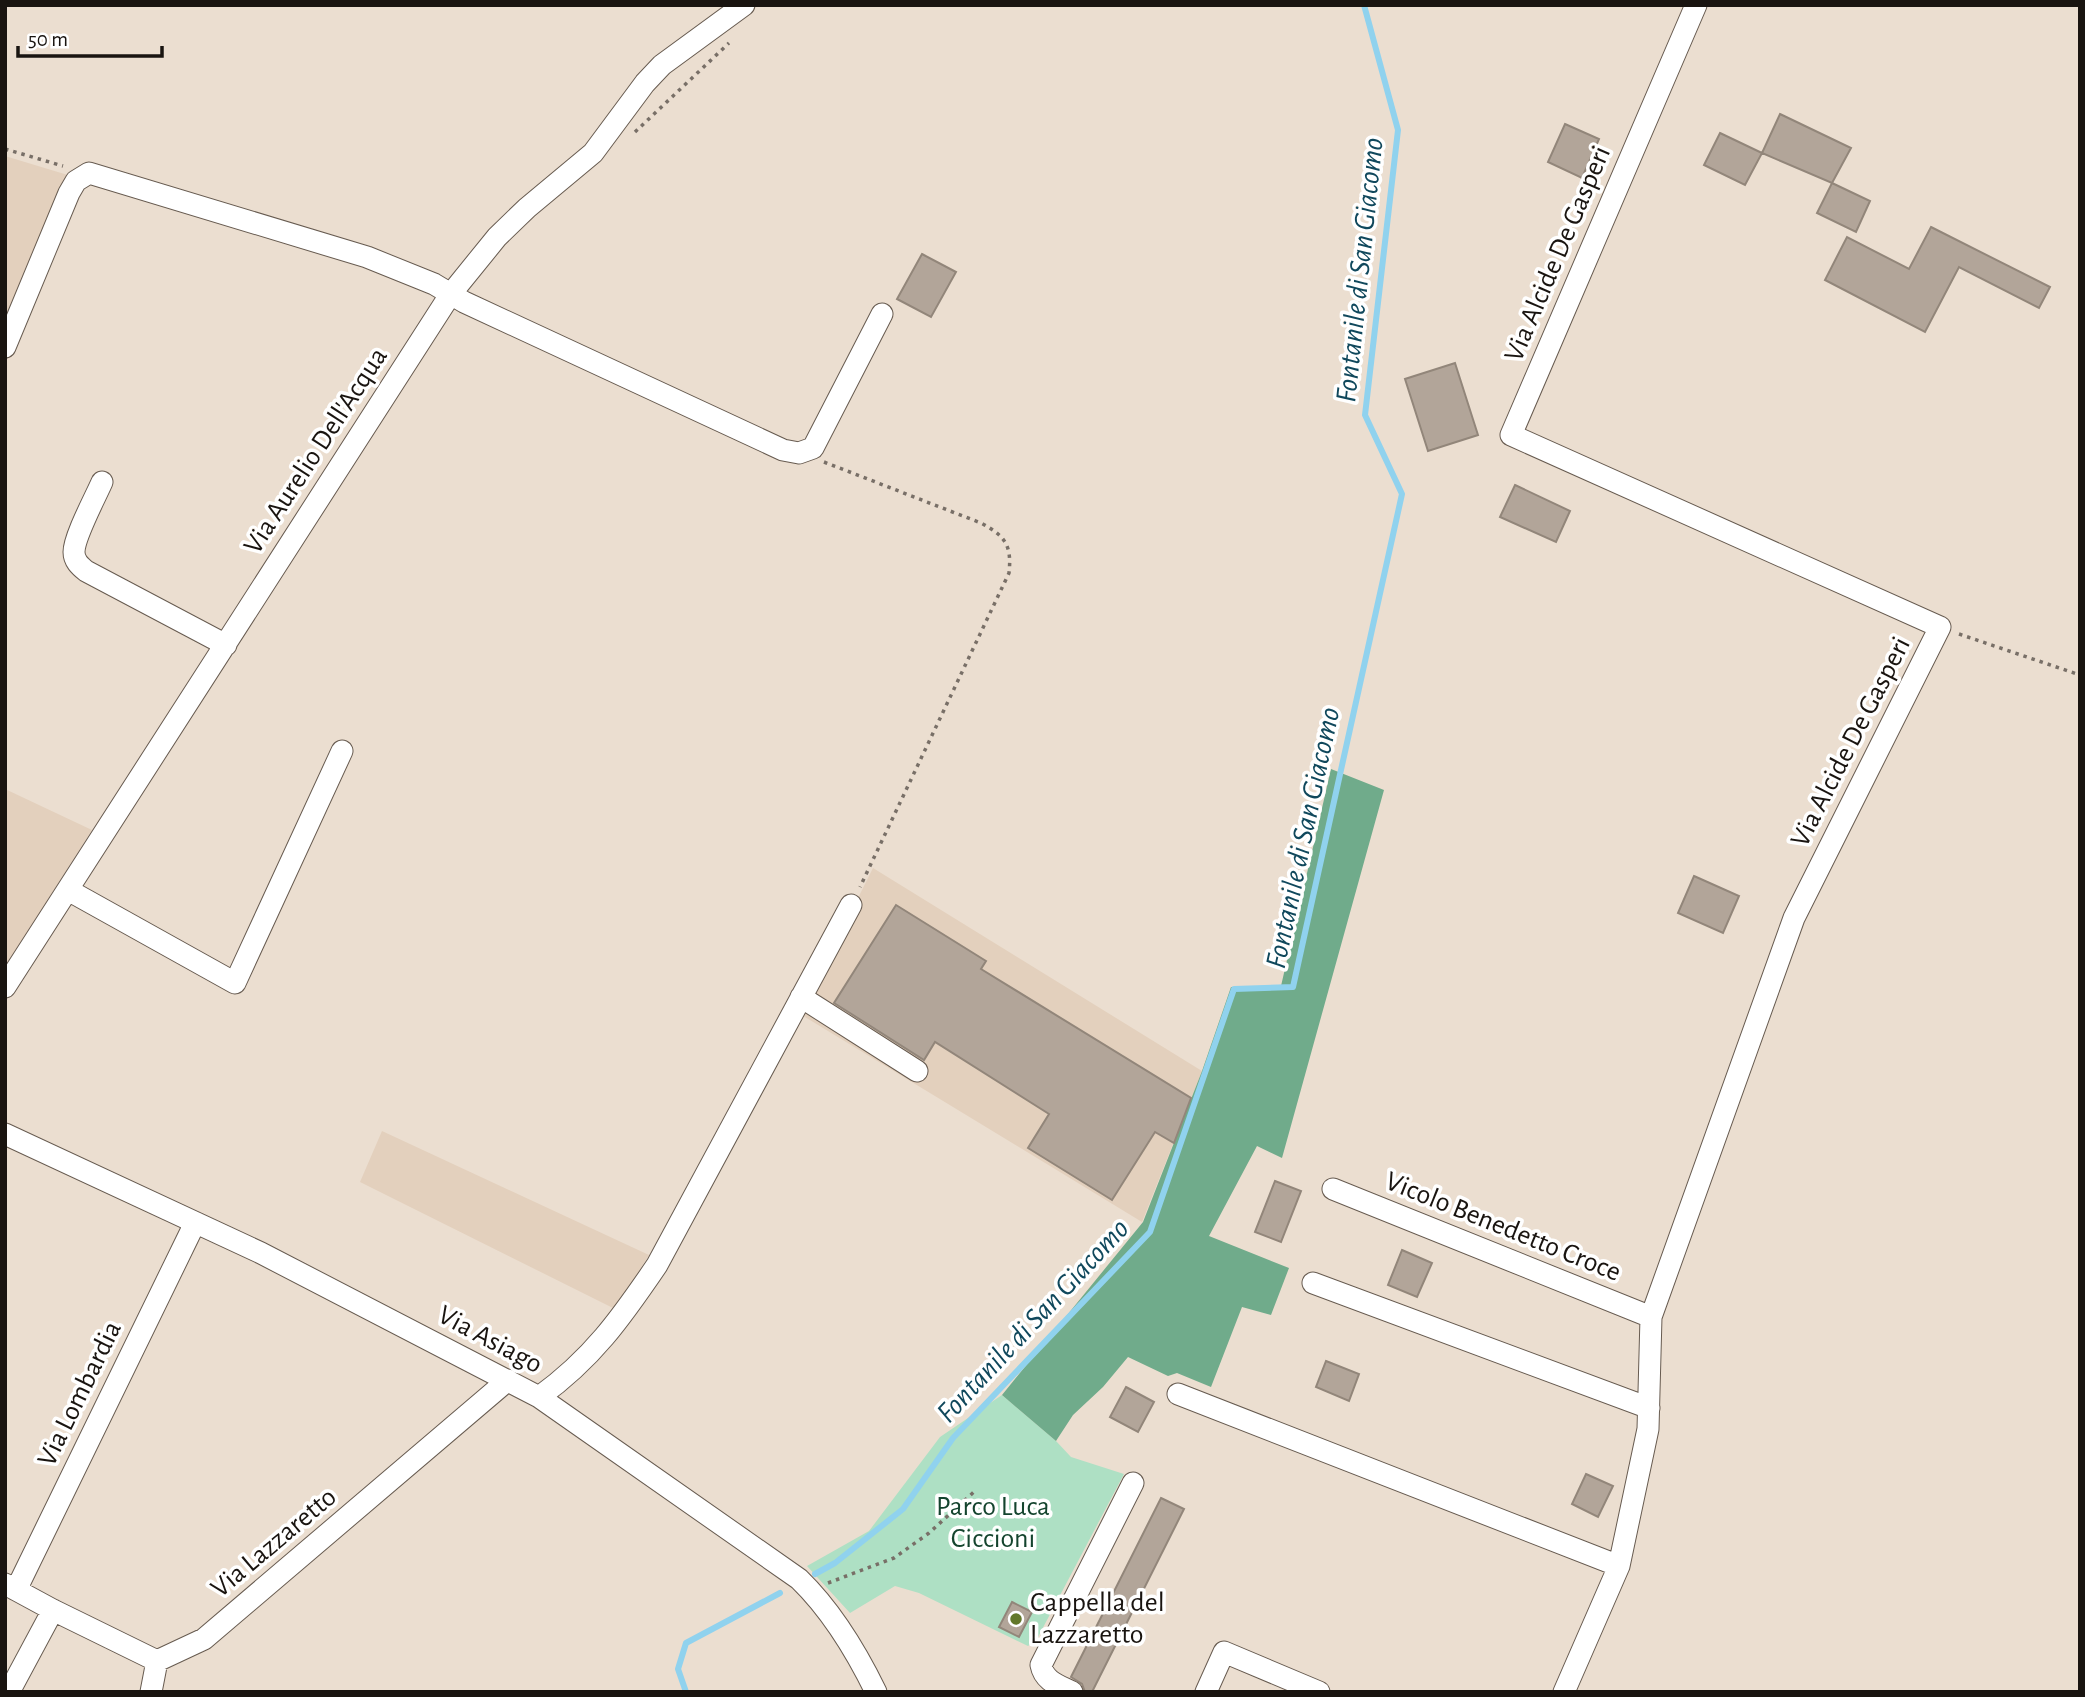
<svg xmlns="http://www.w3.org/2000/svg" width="2085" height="1697" viewBox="0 0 2085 1697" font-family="'Alegreya Sans',sans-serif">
<rect width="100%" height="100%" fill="#ebded0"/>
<path fill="#e3d0bd" d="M5,156L81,179L5,343Z
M5,789L92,830L5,967Z
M873,868L1202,1071L1142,1222L800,1014Z
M382,1131L649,1255L615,1309L360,1182Z"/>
<path fill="#aee0c4" d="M1002,1395L1056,1441L1071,1457L1124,1474L1037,1639L1028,1646L919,1593L895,1586L850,1613L807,1566L869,1531L940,1437Z"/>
<path fill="#70ab8b" d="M1331,769L1384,790L1282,1158L1257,1146L1209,1236L1289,1268L1271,1315L1242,1307L1211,1387L1177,1373L1168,1376L1128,1357L1103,1387L1073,1415L1056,1441L1002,1395L1143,1222L1202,1071L1231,987L1281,986Z"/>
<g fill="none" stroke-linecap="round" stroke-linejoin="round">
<path stroke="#90d2ee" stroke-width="6" d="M815,1574L835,1563L903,1509L953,1438L1150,1232L1234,989L1293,987L1402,494L1365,415L1398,130L1364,5
M686,1692L678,1669L686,1643L780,1593"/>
</g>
<path fill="#b2a599" stroke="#92867a" stroke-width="2" d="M1780,114L1851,148L1832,183L1762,153Z
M1565,124L1599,139L1582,178L1548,162Z
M1720,133L1762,153L1745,185L1704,165Z
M1832,183L1870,201L1856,232L1817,213Z
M1931,227L2050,287L2039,308L1959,267L1925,332L1825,280L1847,237L1909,269Z
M922,254L956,272L931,317L897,299Z
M1455,363L1478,435L1428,451L1405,379Z
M1515,485L1570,511L1556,542L1500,517Z
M1694,876L1739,896L1723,933L1678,913Z
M896,905L986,961L981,969L1191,1098L1174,1143L1155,1132L1112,1200L1028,1148L1049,1114L935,1042L924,1060L834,1003Z
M1275,1181L1301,1191L1281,1242L1255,1232Z
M1402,1250L1432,1263L1417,1297L1388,1285Z
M1326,1361L1359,1374L1349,1401L1316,1387Z
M1126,1387L1154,1402L1138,1432L1110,1417Z
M1586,1474L1613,1486L1598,1517L1572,1504Z
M1161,1498L1184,1509L1092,1692H1085L1082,1684L1071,1677Z
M1012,1602L1032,1612L1019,1637L999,1627Z"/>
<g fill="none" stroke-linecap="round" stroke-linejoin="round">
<g stroke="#675b50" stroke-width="23">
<path id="minor" d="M5,347L69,193L76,181L89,173L367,257L434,284L464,302L783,450L799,453L813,448L882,314
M102,482C95,498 74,537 74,552C74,561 80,566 86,571L226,645
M68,890L235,983L342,751
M5,987L450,295L497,237L527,208L593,153L645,83L662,65L744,5
M801,997L917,1071
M5,1134L261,1253L539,1397L799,1579C832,1611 856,1651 876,1692
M1333,1189L1651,1317
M1313,1283L1649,1408
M1178,1394L1619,1566
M539,1397C592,1359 621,1318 657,1265L851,905
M5,1584L53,1610L157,1661L204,1639L508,1380
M16,1590L195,1223
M9,1692L53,1610
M151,1692L157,1661
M1072,1692C1058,1685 1044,1681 1041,1665L1133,1483
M1206,1692L1224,1652L1319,1692
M1564,1692L1619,1566L1648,1429L1651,1317L1794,918L1940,627L1511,435L1696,5"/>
</g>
<path stroke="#786f67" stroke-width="3.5" stroke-dasharray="3.5 5" stroke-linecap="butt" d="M635,132L729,43
M5,149L63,166
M824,462L981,523C1005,536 1012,545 1009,573L860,887
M1959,634L2080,675
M828,1583L894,1558L929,1533L976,1490"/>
<use href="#minor" stroke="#fff" stroke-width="21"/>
</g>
<circle fill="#62782a" stroke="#fff" stroke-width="2.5" cx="1016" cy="1619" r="7"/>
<g text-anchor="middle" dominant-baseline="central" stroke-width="7" stroke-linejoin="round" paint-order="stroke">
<g font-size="28" fill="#191410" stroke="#fff">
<text transform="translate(1558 254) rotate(-67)">Via Alcide De Gasperi</text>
<text transform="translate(316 451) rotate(-57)">Via Aurelio Dell'Acqua</text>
<text transform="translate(1851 742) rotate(-63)">Via Alcide De Gasperi</text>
<text transform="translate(1503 1227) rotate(22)">Vicolo Benedetto Croce</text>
<text transform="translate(490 1340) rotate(28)">Via Asiago</text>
<text transform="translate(80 1394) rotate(-64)">Via Lombardia</text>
<text transform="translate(274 1543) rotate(-40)">Via Lazzaretto</text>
</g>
<g font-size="28" fill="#14442e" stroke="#fff">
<text x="993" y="1507">Parco Luca<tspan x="993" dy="32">Ciccioni</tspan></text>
</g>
<g font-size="28" fill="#191410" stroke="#fff" text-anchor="start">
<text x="1030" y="1603">Cappella del<tspan x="1030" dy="32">Lazzaretto</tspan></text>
</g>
<g font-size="30" font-style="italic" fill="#10485c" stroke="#fff">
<text transform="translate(1360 270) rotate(-84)">Fontanile di San Giacomo</text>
<text transform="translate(1303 838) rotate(-78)">Fontanile di San Giacomo</text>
<text transform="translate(1033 1321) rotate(-47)">Fontanile di San Giacomo</text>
</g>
</g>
<rect width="2085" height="1697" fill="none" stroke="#191410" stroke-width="14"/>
<path d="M18 46v10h144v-10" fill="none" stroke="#191410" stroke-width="3.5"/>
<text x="28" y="46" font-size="21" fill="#191410" stroke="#ffffff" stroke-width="5" paint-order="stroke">50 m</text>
</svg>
